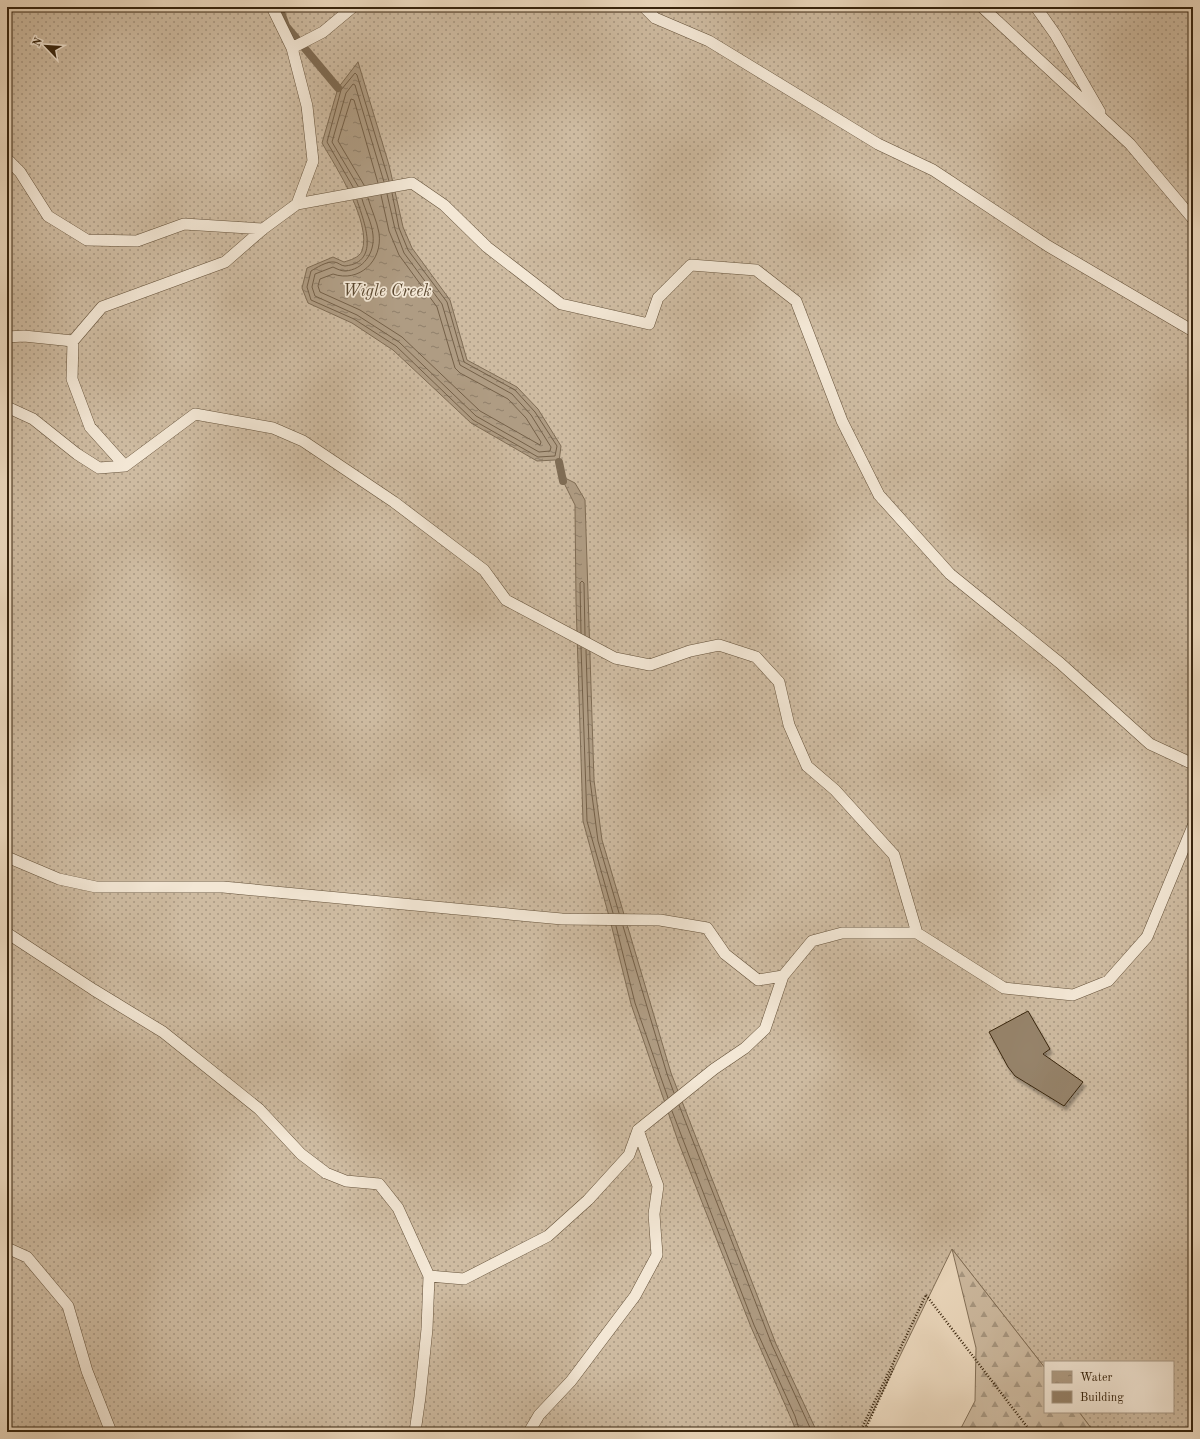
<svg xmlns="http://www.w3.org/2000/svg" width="1200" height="1439" viewBox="0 0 1200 1439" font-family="'Old Standard TT',serif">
<defs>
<pattern id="grass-dots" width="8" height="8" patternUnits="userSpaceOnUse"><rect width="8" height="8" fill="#cebba1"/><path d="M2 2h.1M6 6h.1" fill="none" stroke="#a89882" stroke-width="1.8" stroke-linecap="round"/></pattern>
<pattern id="forest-firs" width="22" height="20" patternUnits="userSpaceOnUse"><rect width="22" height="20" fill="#cebba1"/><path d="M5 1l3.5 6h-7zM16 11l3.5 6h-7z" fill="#a89882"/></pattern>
<pattern id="water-ripples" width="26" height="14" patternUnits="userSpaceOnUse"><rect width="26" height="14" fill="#af9c83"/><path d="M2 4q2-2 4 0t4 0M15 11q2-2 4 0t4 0" fill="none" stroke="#8f7f6a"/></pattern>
<filter id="shadow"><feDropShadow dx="2.5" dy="4.5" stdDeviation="1" flood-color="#0004"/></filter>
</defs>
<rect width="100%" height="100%" fill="#eddabf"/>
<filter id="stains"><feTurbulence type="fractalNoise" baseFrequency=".005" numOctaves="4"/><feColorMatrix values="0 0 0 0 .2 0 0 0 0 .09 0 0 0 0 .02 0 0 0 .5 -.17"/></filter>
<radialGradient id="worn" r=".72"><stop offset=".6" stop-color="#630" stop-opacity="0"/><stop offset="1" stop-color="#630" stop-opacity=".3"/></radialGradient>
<path fill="url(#grass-dots)" stroke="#837058" d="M7,7H1193V1432H1094L1079,1412H1173V1362H1045V1368L952,1249L863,1432H7Z"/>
<path fill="url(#forest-firs)" stroke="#837058" d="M952,1249L1045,1368V1412H1079L1094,1432H959L975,1401L976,1348Z"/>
<path fill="url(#water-ripples)" stroke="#7f6c54" d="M358,62L389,165L403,227L412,248L450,300L467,360L517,387L538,409L561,446L559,462L555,460L537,461L471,423L393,350L352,323L308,303L302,288L307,268L333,257L344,262C350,260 359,258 362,251C372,223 336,167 322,143L338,88Z
M565,478L575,483L585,500L594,780L602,840L671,1073L776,1344L817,1432H797L751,1327L678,1141L631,1004L610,920L583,821L576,602L575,505L563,481Z"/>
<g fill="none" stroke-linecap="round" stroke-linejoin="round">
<path stroke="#746048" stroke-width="1" d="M364,185L338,141L351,99L354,100L378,183
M358,186L332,142L346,93L353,84L355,85L384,182
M353,187L327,142L341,90L355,73L357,75L389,181
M368,198C371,209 377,221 379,233C383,261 359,283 333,274L320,279L318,286L320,292L360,310L402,337L480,411L540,445L541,442L526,418L508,399L460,373L455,368L437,307L399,255L389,231L381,195
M362,199C365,210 372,223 373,235C375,253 363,270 345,271C341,271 337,269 333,267L315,274L312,287L315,296L357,315L399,342L476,416L539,452L550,451L551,447L531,415L512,394L460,365L442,304L404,253L395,229L387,194
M357,200C363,220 382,262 345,266C341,266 338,262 334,262C327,261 316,268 311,271L307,287L311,300L354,319L396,346L473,420L538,457L555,456L557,446L535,412L515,390L464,362L447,302L408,250L399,228L392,193
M581,633L580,583L582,581L584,583L585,635
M581,647L587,821L613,913
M586,650L590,780L598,841L619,913
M616,926L635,1003L668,1098
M623,926L667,1074L674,1093
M679,1105L772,1345L812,1432
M672,1111L754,1325L795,1416L800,1432"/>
<path stroke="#7f6c54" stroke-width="8" d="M279,7L286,26L338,88
M559,462L563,481"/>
</g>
<path fill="#96836a" stroke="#38250e" filter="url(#shadow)" d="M1028,1011L1050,1049L1043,1054L1083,1082L1064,1106L1015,1076L1008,1067L989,1032Z"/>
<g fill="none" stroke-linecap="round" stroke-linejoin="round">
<g stroke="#65523a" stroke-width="12">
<path id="lane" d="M272,7L292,48L307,106L313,161L297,204
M644,7L655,18L709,41L878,144L933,170L1048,246L1193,331
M982,7L1130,144L1193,219
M1036,7L1055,34L1100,112
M292,48L323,32L353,7
M7,159L20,172L48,216L87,240L137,241L184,224L263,229L297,204L412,183L444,205L487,247L561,304L649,324L658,298L691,265L756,270L796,301L842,421L879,495L950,574L1060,663L1150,744L1193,764
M7,337L24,336L73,341
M7,407L33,419L77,454L99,468L125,466L195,414L273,428L303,441L394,502L484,570L506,600L615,658L650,665L690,651L719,645L756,657L779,682L789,725L807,766L835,790L894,855L917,933
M125,466L90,427L72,379L73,341L102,307L225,262L263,229
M7,857L59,879L96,887H223L562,919L660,920L707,928L725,954L758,980L783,976
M7,933L94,990L163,1032L259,1109L301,1154L326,1173L346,1181L379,1184L398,1208L429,1276L427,1329L420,1397L415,1432
M7,1248L27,1257L68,1306L87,1371L111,1432
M429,1276L464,1279L548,1236L588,1200L629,1155L638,1130
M529,1432L539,1415L571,1381L635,1296L657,1255L654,1214L658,1186L638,1130L714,1069L745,1048L765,1029L783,976L812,941L842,933H917L1004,988L1073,995L1108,981L1147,937L1193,826"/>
</g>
<path stroke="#38250e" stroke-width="2.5" stroke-dasharray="1 2" stroke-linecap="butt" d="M926,1295L1031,1432
M860,1432L926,1295
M864,1432L894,1367"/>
<use href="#lane" stroke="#f3e7d5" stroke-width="11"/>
</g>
<g text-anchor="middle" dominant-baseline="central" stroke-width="3.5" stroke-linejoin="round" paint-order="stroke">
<g font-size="17" font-style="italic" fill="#5c4931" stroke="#f3e7d5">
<text x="387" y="291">Wigle Creek</text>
</g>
</g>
<rect width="1200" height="1439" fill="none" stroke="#eddabf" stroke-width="24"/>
<rect x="8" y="8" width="1184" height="1423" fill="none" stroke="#38250e" stroke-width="2"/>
<rect x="12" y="12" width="1176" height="1415" fill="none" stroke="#38250e"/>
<rect x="1044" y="1361" width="130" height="52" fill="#f3e7d5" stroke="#a89985"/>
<rect x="1052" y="1371" width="20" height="12" fill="url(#water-ripples)" stroke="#a89985"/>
<text x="1080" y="1381" font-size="12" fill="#38250e">Water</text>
<rect x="1052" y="1391" width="20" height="12" fill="#96836a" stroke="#a89985"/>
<text x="1080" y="1401" font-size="12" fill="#38250e">Building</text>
<g transform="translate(46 46) rotate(295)" stroke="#f3e7d5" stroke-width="3" paint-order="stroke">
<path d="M0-3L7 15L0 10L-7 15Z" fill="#38250e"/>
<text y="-6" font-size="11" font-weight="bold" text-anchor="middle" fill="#38250e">N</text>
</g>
<rect width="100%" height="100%" filter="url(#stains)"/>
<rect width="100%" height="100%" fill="url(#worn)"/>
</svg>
